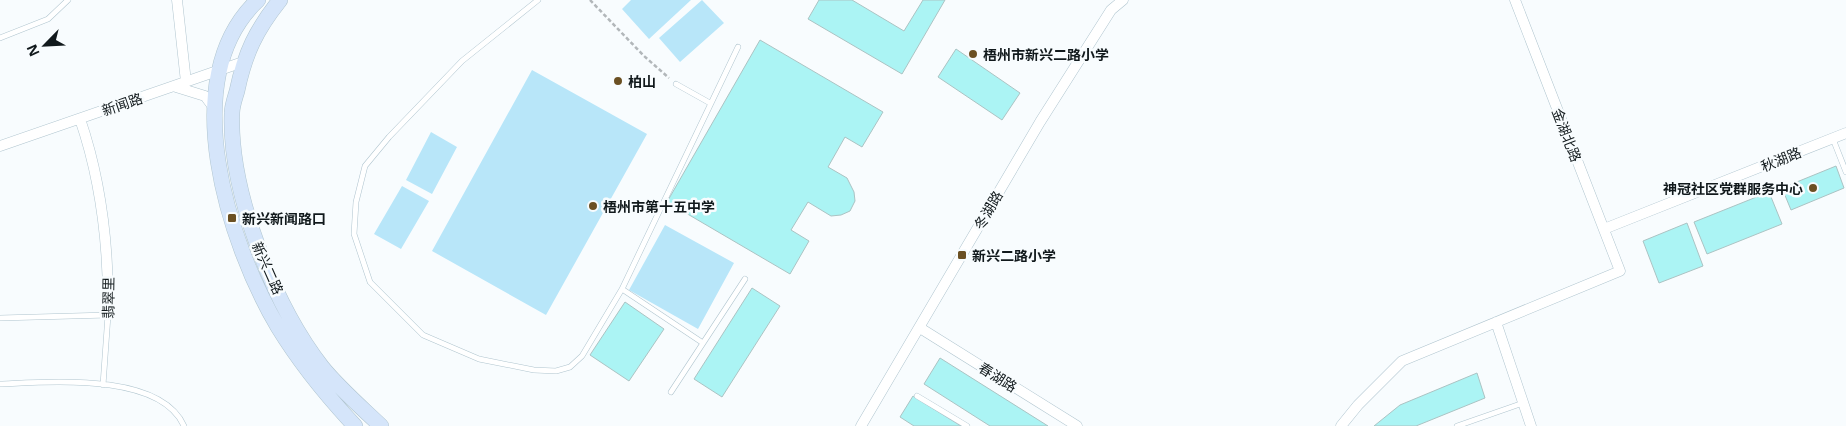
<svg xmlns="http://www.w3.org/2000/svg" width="1846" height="426" viewBox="0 0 1846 426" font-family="'Noto Sans','Noto Sans SC',sans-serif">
<rect width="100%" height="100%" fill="#f8fcfe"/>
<path fill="#b8e6f9" d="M631,0H691L649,39L622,9Z
M702,0L724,23L680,62L659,38Z
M532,70L647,134L546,315L432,251Z
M431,132L457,147L432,194L406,180Z
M402,186L429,201L401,249L374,234Z
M665,225L734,263L698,329L629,290Z"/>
<path fill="#abf4f4" stroke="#abc3c3" d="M819,0H852L904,31L923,0H945L902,74L808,19Z
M760,40L883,112L862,147L845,137L828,167L847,178L854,192L855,201L850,211L841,215L831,216L808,202L791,230L809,241L790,274L667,202Z
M956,49L1020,93L1002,120L938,77Z
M1836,166L1844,188L1791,210L1782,188Z
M1769,192L1782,224L1707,254L1694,222Z
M1687,223L1703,266L1659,283L1643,241Z
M752,288L780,306L722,397L694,379Z
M625,302L664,329L629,381L590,355Z
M940,358L1048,426H990L924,384Z
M1477,373L1485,398L1416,426H1374L1400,405Z
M913,396L961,426H914L900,417Z"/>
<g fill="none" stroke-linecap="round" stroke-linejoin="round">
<g stroke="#b0c5cf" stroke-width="6">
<path id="lane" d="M538,0L462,61L389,137L365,166L356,202L354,234L370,282L423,335L479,359L534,370L556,371L570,367L582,356L622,289L738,47
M0,38L48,19L68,0
M676,84L710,103
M1833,139L1846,172
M622,289L703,343
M0,318L108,315L103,385
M0,384C49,382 160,372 184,426
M671,392L745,279
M917,396L967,426
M1457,426L1523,403"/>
</g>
<g stroke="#b0c5cf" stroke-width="11">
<path id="street" d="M177,0L186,82
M176,87L205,96L214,108
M80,119C102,183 109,247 108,315
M0,146L243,62
M1604,229L1846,133
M1496,322L1531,426
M920,328L1077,426
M861,426L1040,122L1111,10L1123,0
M1341,426L1358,405L1402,361L1620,271L1515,0"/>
</g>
<g stroke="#b0c5cf" stroke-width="16">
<path id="secondary" d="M258,0C174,78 229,244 278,327C300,363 326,395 355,426
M280,0C256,30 245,53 237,91C235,98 232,106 232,113C229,192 274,305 322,367C339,388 361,407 381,426"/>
</g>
<path stroke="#b2b7ba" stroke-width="2.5" stroke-dasharray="4 2.5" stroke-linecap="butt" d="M590,0L644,56L669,78"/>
<use href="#lane" stroke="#fff" stroke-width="5"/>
<use href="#street" stroke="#fff" stroke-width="10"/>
<use href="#secondary" stroke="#d5e5fa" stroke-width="15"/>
</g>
<g fill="#6b5023" stroke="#f8fcfe" stroke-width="2">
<circle cx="973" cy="54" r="5"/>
<circle cx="618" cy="81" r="5"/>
<circle cx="1813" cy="188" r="5"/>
<circle cx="593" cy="206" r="5"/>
<rect x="227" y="213" width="10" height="10" rx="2.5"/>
<rect x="957" y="250" width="10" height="10" rx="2.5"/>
</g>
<g text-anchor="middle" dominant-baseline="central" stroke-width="5" stroke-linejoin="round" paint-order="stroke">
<g font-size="14" font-weight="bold" fill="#11191c" stroke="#f8fcfe" text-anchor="start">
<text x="983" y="54">梧州市新兴二路小学</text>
<text x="628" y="81">柏山</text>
<text x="1803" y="188" text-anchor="end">神冠社区党群服务中心</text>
<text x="603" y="206">梧州市第十五中学</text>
<text x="242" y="218">新兴新闻路口</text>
<text x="972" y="255">新兴二路小学</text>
</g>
<g font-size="14" fill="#11191c" stroke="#f8fcfe">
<text transform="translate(122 104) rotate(-19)">新闻路</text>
<text transform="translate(1567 135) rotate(69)">金湖北路</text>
<text transform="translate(1781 159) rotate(-22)">秋湖路</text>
<text transform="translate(988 210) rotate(-60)">冬湖路</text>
<text transform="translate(268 268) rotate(66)">新兴二路</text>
<text transform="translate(108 298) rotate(-89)">翡翠里</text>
<text transform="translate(998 377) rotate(32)">春湖路</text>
</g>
</g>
<g transform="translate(45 45) rotate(246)" stroke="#f8fcfe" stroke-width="4" paint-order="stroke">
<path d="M0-4L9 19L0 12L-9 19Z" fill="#11191c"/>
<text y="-8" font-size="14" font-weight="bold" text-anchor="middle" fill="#11191c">N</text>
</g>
</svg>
